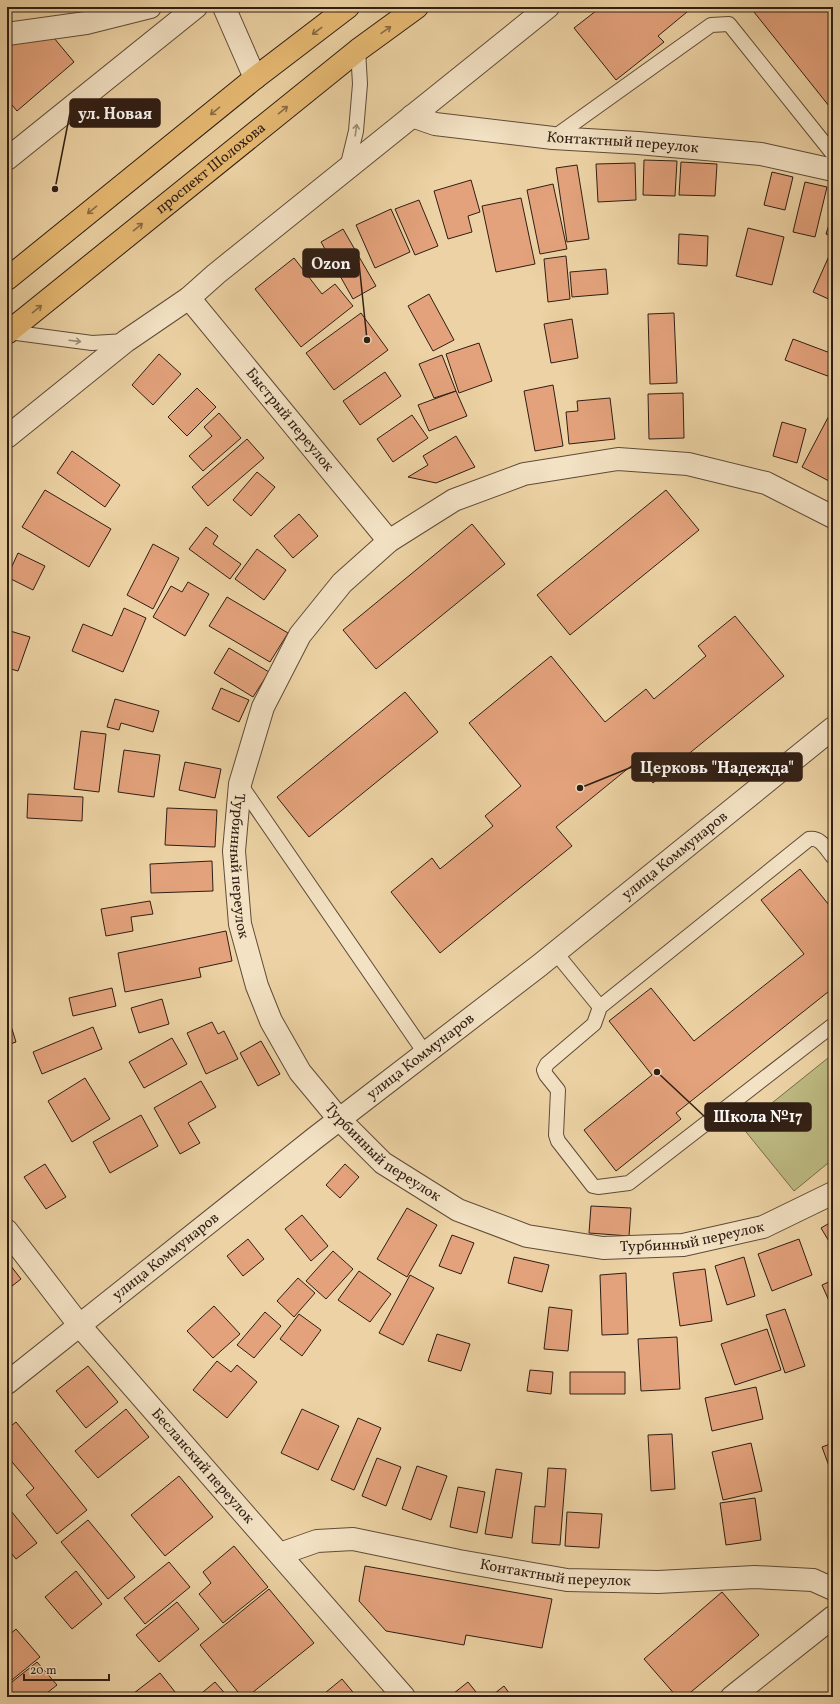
<svg xmlns="http://www.w3.org/2000/svg" width="840" height="1704" viewBox="0 0 840 1704" font-family="Vollkorn,serif">
<rect width="100%" height="100%" fill="#ecd2a4"/>
<filter id="stains"><feTurbulence type="fractalNoise" baseFrequency=".005" numOctaves="4"/><feColorMatrix values="0 0 0 0 .2 0 0 0 0 .09 0 0 0 0 .02 0 0 0 .5 -.17"/></filter>
<radialGradient id="worn" r=".72"><stop offset=".6" stop-color="#630" stop-opacity="0"/><stop offset="1" stop-color="#630" stop-opacity=".3"/></radialGradient>
<path fill="#bdba82" stroke="#766c4b" d="M833,1054V1159L794,1191L742,1127Z"/>
<path fill="#e3a27c" stroke="#301e14" d="M601,7H693L658,36L664,42L616,80L574,28Z
M750,7H833V111Z
M54,38L74,62L17,111L7,99V42Z
M644,160L677,161L675,196L643,195Z
M681,162L717,164L715,196L679,195Z
M635,163L636,200L598,202L596,164Z
M577,165L589,239L567,242L556,168Z
M772,172L793,177L785,210L764,205Z
M471,180L480,212L468,216L472,232L448,239L434,191Z
M805,182L827,187L815,237L793,232Z
M553,184L567,249L540,254L527,190Z
M521,198L535,264L496,272L482,206Z
M419,200L438,246L415,255L395,209Z
M391,209L410,252L375,268L356,225Z
M833,212V237L826,234Z
M748,228L784,237L772,285L736,276Z
M343,229L376,286L353,299L321,242Z
M679,234L708,236L707,266L678,264Z
M833,247V301L813,292Z
M566,256L570,299L548,302L544,259Z
M294,258L322,294L335,284L353,306L301,347L255,289Z
M606,269L608,294L572,297L570,272Z
M429,294L454,340L433,351L408,306Z
M361,313L388,350L334,390L306,353Z
M674,313L677,383L650,384L648,314Z
M572,319L578,358L551,363L544,324Z
M793,339L833,354V378L785,360Z
M479,343L492,381L459,393L446,354Z
M159,354L181,374L153,405L132,385Z
M442,355L456,391L434,398L419,364Z
M385,372L401,396L360,425L343,401Z
M553,385L563,446L535,451L524,391Z
M197,388L216,407L187,436L168,417Z
M456,391L467,416L429,431L418,405Z
M683,393L684,438L649,439L648,394Z
M610,398L615,439L569,444L566,412L578,411L577,401Z
M833,408V474L829,481L802,467Z
M219,413L241,438L203,471L189,456L212,436L204,427Z
M412,415L428,438L393,462L377,439Z
M782,422L806,429L797,463L773,456Z
M456,436L475,467L436,483L408,477L428,465L423,456Z
M247,439L264,458L208,506L192,487Z
M72,451L120,485L105,507L57,473Z
M257,472L275,487L251,516L233,500Z
M45,490L111,529L89,567L22,527Z
M666,490L699,530L570,635L537,595Z
M299,514L318,536L293,558L274,536Z
M472,524L505,564L376,669L343,630Z
M206,527L218,536L213,544L241,564L230,579L189,549Z
M153,544L179,558L153,609L127,595Z
M257,549L286,570L264,600L235,579Z
M18,553L45,566L33,590L7,577Z
M188,582L209,594L185,636L153,617L171,586L182,592Z
M227,597L288,633L270,662L209,626Z
M124,608L146,618L123,672L72,651L83,624L112,636Z
M735,616L784,676L653,783L636,762L556,827L572,846L440,953L391,892L432,858L440,869L493,826L485,816L521,786L469,723L551,656L605,722L646,689L654,699L706,656L698,646Z
M7,630L30,637L18,671L7,668Z
M229,648L269,672L253,697L214,673Z
M221,688L249,700L239,722L212,709Z
M405,692L438,732L309,837L277,797Z
M115,699L159,711L153,732L121,723L119,730L107,727Z
M81,731L106,734L99,792L74,789Z
M124,750L160,755L154,797L118,792Z
M185,762L221,769L215,798L179,790Z
M7,787H8V816H7Z
M28,794L83,797L82,821L27,818Z
M167,808L217,810L215,847L165,845Z
M212,861L213,891L151,893L150,864Z
M800,869L833,910V988L676,1113L681,1119L616,1171L584,1130L652,1075L609,1021L651,988L694,1041L804,954L761,900Z
M150,901L153,914L131,917L133,931L106,936L101,909Z
M226,931L232,961L199,968L201,977L125,992L118,953Z
M112,988L116,1006L73,1016L69,998Z
M162,999L169,1024L139,1033L131,1008Z
M7,1013L16,1042L7,1045Z
M212,1022L218,1034L224,1031L238,1059L206,1074L187,1033Z
M93,1027L102,1049L42,1074L33,1052Z
M172,1038L187,1064L144,1088L129,1062Z
M261,1041L280,1074L258,1086L240,1053Z
M85,1078L110,1119L72,1142L48,1101Z
M201,1081L216,1107L188,1123L200,1143L180,1154L154,1108Z
M141,1115L158,1146L110,1173L93,1142Z
M45,1164L66,1197L46,1209L24,1177Z
M345,1164L359,1177L340,1198L326,1185Z
M591,1206L631,1208L629,1236L589,1233Z
M407,1208L437,1225L407,1277L377,1259Z
M302,1215L328,1246L311,1261L285,1229Z
M833,1221V1248L821,1228Z
M452,1235L474,1243L461,1274L439,1266Z
M248,1239L264,1259L243,1276L227,1256Z
M799,1239L812,1275L772,1291L758,1254Z
M333,1251L353,1269L326,1299L306,1281Z
M514,1257L549,1265L542,1292L508,1283Z
M744,1257L755,1296L727,1305L715,1266Z
M7,1261L21,1279L7,1290Z
M705,1269L712,1321L680,1326L673,1273Z
M359,1271L391,1294L370,1322L338,1300Z
M626,1273L628,1334L602,1335L600,1275Z
M410,1275L434,1288L403,1345L379,1333Z
M298,1278L315,1293L294,1317L277,1301Z
M833,1280V1310L822,1285Z
M214,1306L240,1334L213,1358L187,1331Z
M549,1307L572,1310L568,1351L544,1349Z
M785,1309L805,1366L785,1373L766,1315Z
M265,1312L281,1326L254,1358L237,1345Z
M299,1314L321,1330L302,1356L280,1339Z
M767,1329L781,1370L735,1385L721,1344Z
M437,1334L470,1344L461,1371L428,1361Z
M677,1337L680,1389L641,1391L638,1339Z
M217,1361L231,1372L237,1365L257,1382L227,1418L193,1390Z
M88,1366L118,1402L86,1428L56,1391Z
M530,1370L553,1372L551,1394L527,1391Z
M570,1372H625V1394H570Z
M756,1387L763,1419L712,1431L705,1398Z
M126,1409L149,1437L98,1478L75,1451Z
M302,1409L339,1426L318,1470L281,1453Z
M358,1418L381,1428L354,1490L331,1480Z
M16,1422L87,1510L57,1534L26,1495L34,1488L7,1456V1429Z
M672,1434L675,1489L651,1491L648,1435Z
M751,1443L762,1491L723,1500L712,1452Z
M833,1443V1477L822,1447Z
M377,1458L401,1467L386,1506L362,1496Z
M417,1466L447,1476L431,1520L402,1509Z
M548,1468L566,1469L560,1545L532,1543L535,1506L545,1507Z
M496,1469L522,1473L512,1538L485,1534Z
M179,1476L213,1517L165,1556L131,1515Z
M458,1487L485,1492L477,1533L450,1527Z
M755,1498L761,1540L726,1545L720,1503Z
M7,1506L37,1543L16,1559L7,1548Z
M567,1512L602,1514L599,1548L565,1546Z
M88,1520L135,1577L108,1599L61,1542Z
M234,1546L268,1587L223,1623L199,1594L211,1583L203,1572Z
M169,1562L190,1587L145,1624L124,1598Z
M365,1566L552,1599L542,1648L466,1635L464,1645L386,1631L359,1601Z
M76,1571L102,1604L72,1629L45,1597Z
M269,1589L314,1643L247,1697H242L200,1645Z
M722,1592L759,1635L685,1697H677L644,1659Z
M177,1602L199,1629L159,1662L136,1635Z
M16,1629L40,1657L7,1684V1637Z
M37,1662L57,1685L42,1697H7V1686Z
M160,1673L179,1697H137L134,1693Z
M342,1679L357,1697H320Z
M215,1682L228,1697H197Z
M468,1682L480,1697H449Z
M504,1686L512,1697H490Z"/>
<g fill="none" stroke-linecap="round" stroke-linejoin="round">
<g stroke="#5f4b38" stroke-width="16">
<path id="service" d="M553,138L711,25L729,24L833,154
M347,168L356,131L360,84L358,50
M9,332L92,343L126,341
M240,784L425,1053
M833,857C826,849 821,837 809,839L600,1007L594,1024L547,1064L544,1070L546,1075L558,1090L556,1135L558,1141L593,1186L598,1187L629,1183L833,1025
M555,952L600,1007"/>
</g>
<g stroke="#5f4b38" stroke-width="24">
<g id="minor">
<path d="M224,7L255,78"/>
<path d="M7,34L86,23L150,7"/>
<path id="s1" d="M412,116L435,124L553,138L638,143L761,154L833,170"/>
<path d="M7,159L196,7"/>
<path id="s2" d="M189,298L389,541"/>
<path d="M7,437L126,341L189,298L216,274L548,7"/>
<path id="s3" d="M833,517L766,483L688,464L618,459L524,474L454,500L389,541L342,583L300,635L263,707L240,784L234,851L240,924L257,986L271,1021L300,1072L339,1119L383,1163L458,1210L527,1236L603,1248L683,1245L763,1227L833,1193"/>
<path id="s4" d="M7,1231L80,1326L404,1697"/>
<path id="s5" d="M7,1383L315,1138L540,965L833,728"/>
<path id="s6" d="M280,1554L317,1541L353,1539L459,1561L567,1580L658,1582L755,1577L813,1580L833,1589"/>
</g>
</g>
<g stroke="#5f4b38" stroke-width="24">
<path id="tertiary" d="M732,1697L833,1617"/>
</g>
<g stroke="#301e14" stroke-width="24">
<g id="primary">
<path d="M7,279L255,78L348,7"/>
<path id="s7" d="M7,333L358,50L417,7"/>
</g>
</g>
<use href="#service" stroke="#f3e2c4" stroke-width="14"/>
<use href="#minor" stroke="#f3e2c4" stroke-width="22"/>
<use href="#tertiary" stroke="#f3e2c4" stroke-width="22"/>
<use href="#primary" stroke="#e6b972" stroke-width="22"/>
</g>
<defs><path id="oneway-shaft" d="M-6 0H5M1.5-3L5.5 0L1.5 3" fill="none" stroke-width="1.6" stroke-linecap="round" stroke-linejoin="round"/></defs>
<g stroke="#8b6c43">
<use href="#oneway-shaft" transform="translate(386 30) rotate(-35)"/>
<use href="#oneway-shaft" transform="translate(317 31) rotate(143)"/>
<use href="#oneway-shaft" transform="translate(283 110) rotate(-39)"/>
<use href="#oneway-shaft" transform="translate(215 111) rotate(141)"/>
<use href="#oneway-shaft" transform="translate(92 210) rotate(141)"/>
<use href="#oneway-shaft" transform="translate(138 227) rotate(-39)"/>
<use href="#oneway-shaft" transform="translate(37 309) rotate(-39)"/>
</g>
<g stroke="#9b8a75">
<use href="#oneway-shaft" transform="translate(356 130) rotate(-82)"/>
<use href="#oneway-shaft" transform="translate(75 341) rotate(7)"/>
</g>
<g text-anchor="middle" dominant-baseline="central" stroke-width="4" stroke-linejoin="round" paint-order="stroke">
<g font-size="15" fill="#301e14" stroke="#f3e2c4">
<text stroke="none"><textPath href="#s1" startOffset="213">Контактный переулок</textPath></text>
<text stroke="none"><textPath href="#s7" startOffset="262">проспект Шолохова</textPath></text>
<text stroke="none"><textPath href="#s2" startOffset="158">Быстрый переулок</textPath></text>
<text stroke="none"><textPath href="#s5" startOffset="851">улица Коммунаров</textPath></text>
<text stroke="none"><textPath href="#s3" startOffset="846">Турбинный переулок</textPath></text>
<text stroke="none"><textPath href="#s5" startOffset="527">улица Коммунаров</textPath></text>
<text stroke="none"><textPath href="#s3" startOffset="1181">Турбинный переулок</textPath></text>
<text stroke="none"><textPath href="#s3" startOffset="1517">Турбинный переулок</textPath></text>
<text stroke="none"><textPath href="#s5" startOffset="203">улица Коммунаров</textPath></text>
<text stroke="none"><textPath href="#s4" startOffset="306">Бесланский переулок</textPath></text>
<text stroke="none"><textPath href="#s6" startOffset="281">Контактный переулок</textPath></text>
</g>
</g>
<path fill="none" stroke="#301e14" stroke-width="1.5" d="M55 189L70 113M367 340L359 263M580 788L632 767M657 1072L705 1117"/>
<g fill="#301e14" stroke="#f3e2c4" stroke-width="1.5">
<circle cx="55" cy="189" r="4"/>
<circle cx="367" cy="340" r="4"/>
<circle cx="580" cy="788" r="4"/>
<circle cx="657" cy="1072" r="4"/>
</g>
<g fill="#301e14" stroke="#301e14" stroke-width="1.5">
<rect x="70" y="99" width="90" height="28" rx="4"/>
<rect x="303" y="249" width="56" height="28" rx="4"/>
<rect x="632" y="753" width="170" height="28" rx="4"/>
<rect x="705" y="1103" width="106" height="28" rx="4"/>
</g>
<g font-size="16" text-anchor="middle" font-weight="bold" fill="#fff">
<text x="115" y="119">ул. Новая</text>
<text x="331" y="269">Ozon</text>
<text x="717" y="773">Церковь "Надежда"</text>
<text x="758" y="1122">Школа №17</text>
</g>
<rect width="840" height="1704" fill="none" stroke="#ecd2a4" stroke-width="24"/>
<rect x="8" y="8" width="824" height="1688" fill="none" stroke="#301e14" stroke-width="2"/>
<rect x="12" y="12" width="816" height="1680" fill="none" stroke="#301e14"/>
<path d="M24 1674v6h85v-6" fill="none" stroke="#301e14" stroke-width="2"/>
<text x="30" y="1674" font-size="12" fill="#301e14" stroke="#f3e2c4" stroke-width="3" paint-order="stroke">20 m</text>
<rect width="100%" height="100%" filter="url(#stains)"/>
<rect width="100%" height="100%" fill="url(#worn)"/>
</svg>
